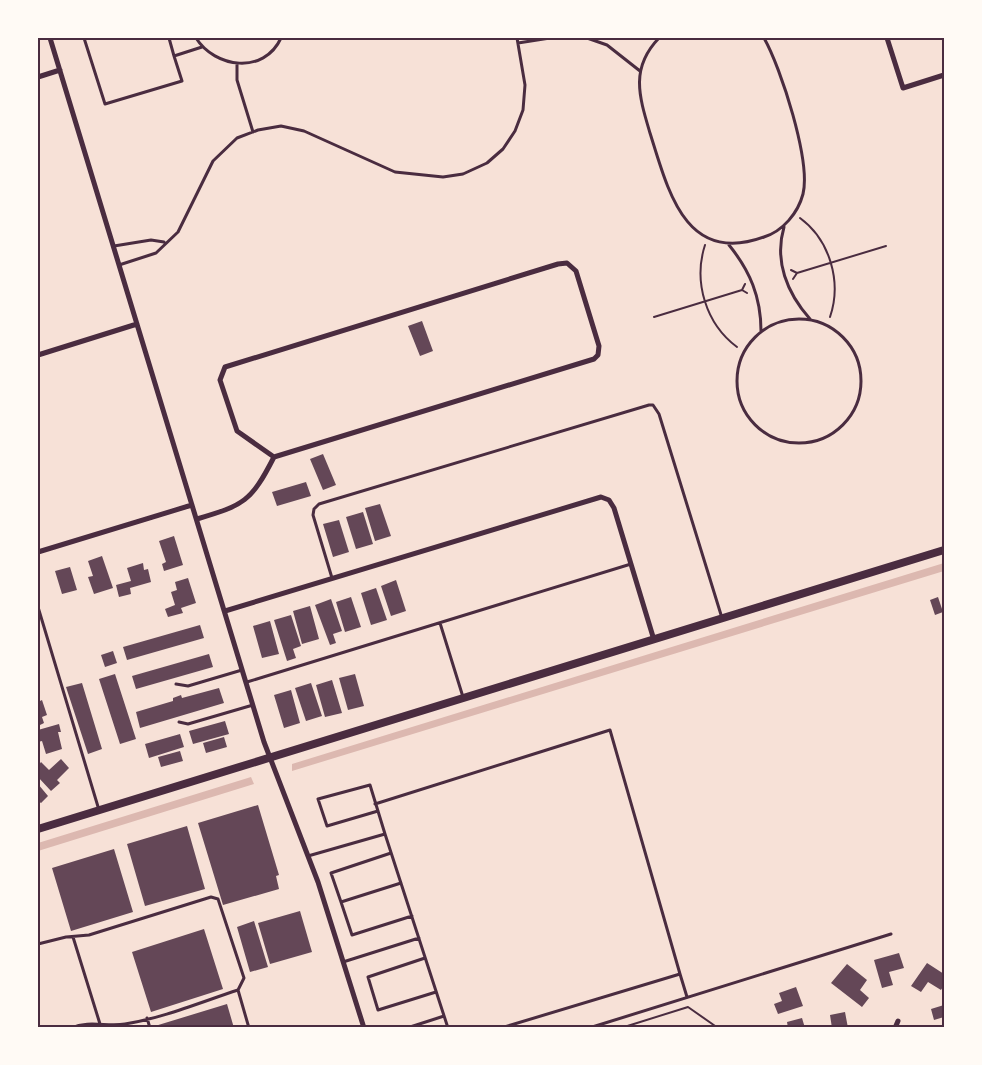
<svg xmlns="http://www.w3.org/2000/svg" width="982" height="1065" viewBox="0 0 982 1065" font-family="'Archivo Narrow',sans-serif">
<rect width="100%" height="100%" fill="#f7e1d7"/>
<path fill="#dcb8b0" d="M944,563V571L292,771V764Z
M251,777L254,784L38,851V843Z"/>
<path fill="#644757" d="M422,321L433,351L420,356L408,326Z
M323,454L336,485L323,490L310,459Z
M306,482L311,496L277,506L272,492Z
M380,504L391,536L375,541L365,508Z
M363,512L373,544L356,549L346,517Z
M339,520L349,552L333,557L323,524Z
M174,536L183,565L164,571L162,564L166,562L159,541Z
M102,556L113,588L94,594L88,577L93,576L88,561Z
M143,563L144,570L148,569L151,582L130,588L131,594L119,597L116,585L131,581L127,568Z
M70,567L77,590L62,594L55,571Z
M188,578L196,603L181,608L183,613L168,617L165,609L175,605L171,592L177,590L175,582Z
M396,580L406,611L391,616L381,586Z
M376,588L387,620L371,625L361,593Z
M351,597L361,627L345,632L336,602Z
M938,597L943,612L935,615L930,600Z
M331,599L342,631L333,634L336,643L330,645L315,605Z
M310,606L319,639L302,644L293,611Z
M291,615L301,646L293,649L296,658L287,661L274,620Z
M270,621L279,654L262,658L253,626Z
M200,625L204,638L127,660L123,647Z
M113,651L117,663L105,667L101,655Z
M209,654L213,667L136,689L132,676Z
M115,674L136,739L120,744L99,679Z
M355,674L364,706L348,710L339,678Z
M332,680L342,713L325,717L316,685Z
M82,683L102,749L88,754L66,687Z
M311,683L322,716L306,721L295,688Z
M219,688L224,703L140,728L136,712L173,701V698L181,695L182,698Z
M291,690L300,723L284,728L274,695Z
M42,700L47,715L42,717L44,723L38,726V702Z
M225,721L229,734L193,744L189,731Z
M59,724L61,732H58L62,749L46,754L42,741L38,742V730Z
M180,734L184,747L149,758L145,744Z
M224,737L227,747L206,753L203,743Z
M180,751L183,761L161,767L158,757Z
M61,759L69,768L57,780L60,783L51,791L38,777V766L41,762L49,770Z
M38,784L48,796L41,803L38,801Z
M258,805L279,875L276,876L279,889L223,905L198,823Z
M187,826L205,889L145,906L127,844Z
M114,849L133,912L71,931L52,868Z
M300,911L312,952L270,964L258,923Z
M254,921L268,967L250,972L237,927Z
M204,929L223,989L151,1012L132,952Z
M899,953L904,968L889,972L893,985L882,988L874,960Z
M927,963L944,974V985L941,990L928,982L921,992L911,986Z
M847,964L867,980L860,990L869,998L862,1007L831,983Z
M796,987L803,1006L778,1014L774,1004L782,1001L779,993Z
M227,1004L234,1028H155V1026Z
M944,1005V1017L934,1020L931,1009Z
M845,1012L848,1028H832L830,1015Z
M802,1018L805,1028H788L787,1022Z"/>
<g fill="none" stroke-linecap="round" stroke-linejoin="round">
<path stroke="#4a2c40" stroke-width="2" d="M800,218C830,240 842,282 830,317
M705,245C693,282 706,324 737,347
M791,270L797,273L793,279
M797,273L886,246
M745,284L742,290L747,293
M654,317L742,290
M621,1028L688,1007L718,1028"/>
<path stroke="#4a2c40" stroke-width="3" d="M84,38L105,104L182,81L174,56
M169,38L174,56L202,47
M196,38C215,68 264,75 281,38
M587,38L607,45L640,71
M659,38C630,68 639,96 650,133C668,190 685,266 764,237C783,231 798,213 803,194C811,161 781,68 764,38
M518,43L550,38
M237,63V80L253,132
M784,227C774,261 787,293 810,319
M729,245C750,271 761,297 761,331
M114,246L151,240L164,242
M119,265L156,253L178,232L213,161L237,138L258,130L281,126L304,131L395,172L443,177L463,174L487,163L503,149L515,131L523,110L525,85L517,38
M737 381a62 62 0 1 1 124 0a62 62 0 1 1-124 0Z
M332,578L313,515L314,509L319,504L649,405H653L659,414L722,618
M38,607L99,810
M440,623L463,697
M247,682L631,564
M176,684L188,686L242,670
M179,722L188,724L253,705
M375,804L610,730L680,974L501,1028
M378,811L327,826L318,799L370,785L385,834
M308,856L385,834L448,1028
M401,883L341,902L352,935L412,916
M341,902L331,873L391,853
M73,937L100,1024
M38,944L66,937L89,935L211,897L218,899L244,978L238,990
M425,958L368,977L378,1010L436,992
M343,962L419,938
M680,974L687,997
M147,1018L150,1028
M71,1028C89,1020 107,1027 125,1024C163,1018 201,1002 238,990L249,1028
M407,1028L444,1016
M589,1028L891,934"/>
<path stroke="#4a2c40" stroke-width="5" d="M50,38L264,742L318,882L364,1028
M887,38L903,88L944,75
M38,77L60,70
M38,355L137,324
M197,519C244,505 251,502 274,457L594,359L598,355L599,346L576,271L567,263L558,264L225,367L220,380L237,431L274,457
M38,552L192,505
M225,611L601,497L609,500L614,508L654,640
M895,1028L898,1021"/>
<path stroke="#4a2c40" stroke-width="8" d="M38,829L944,550"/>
</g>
<rect width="982" height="1065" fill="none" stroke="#fffaf5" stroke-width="78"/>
<rect x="39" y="39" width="904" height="987" fill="none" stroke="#4a2c40" stroke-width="2"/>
</svg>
